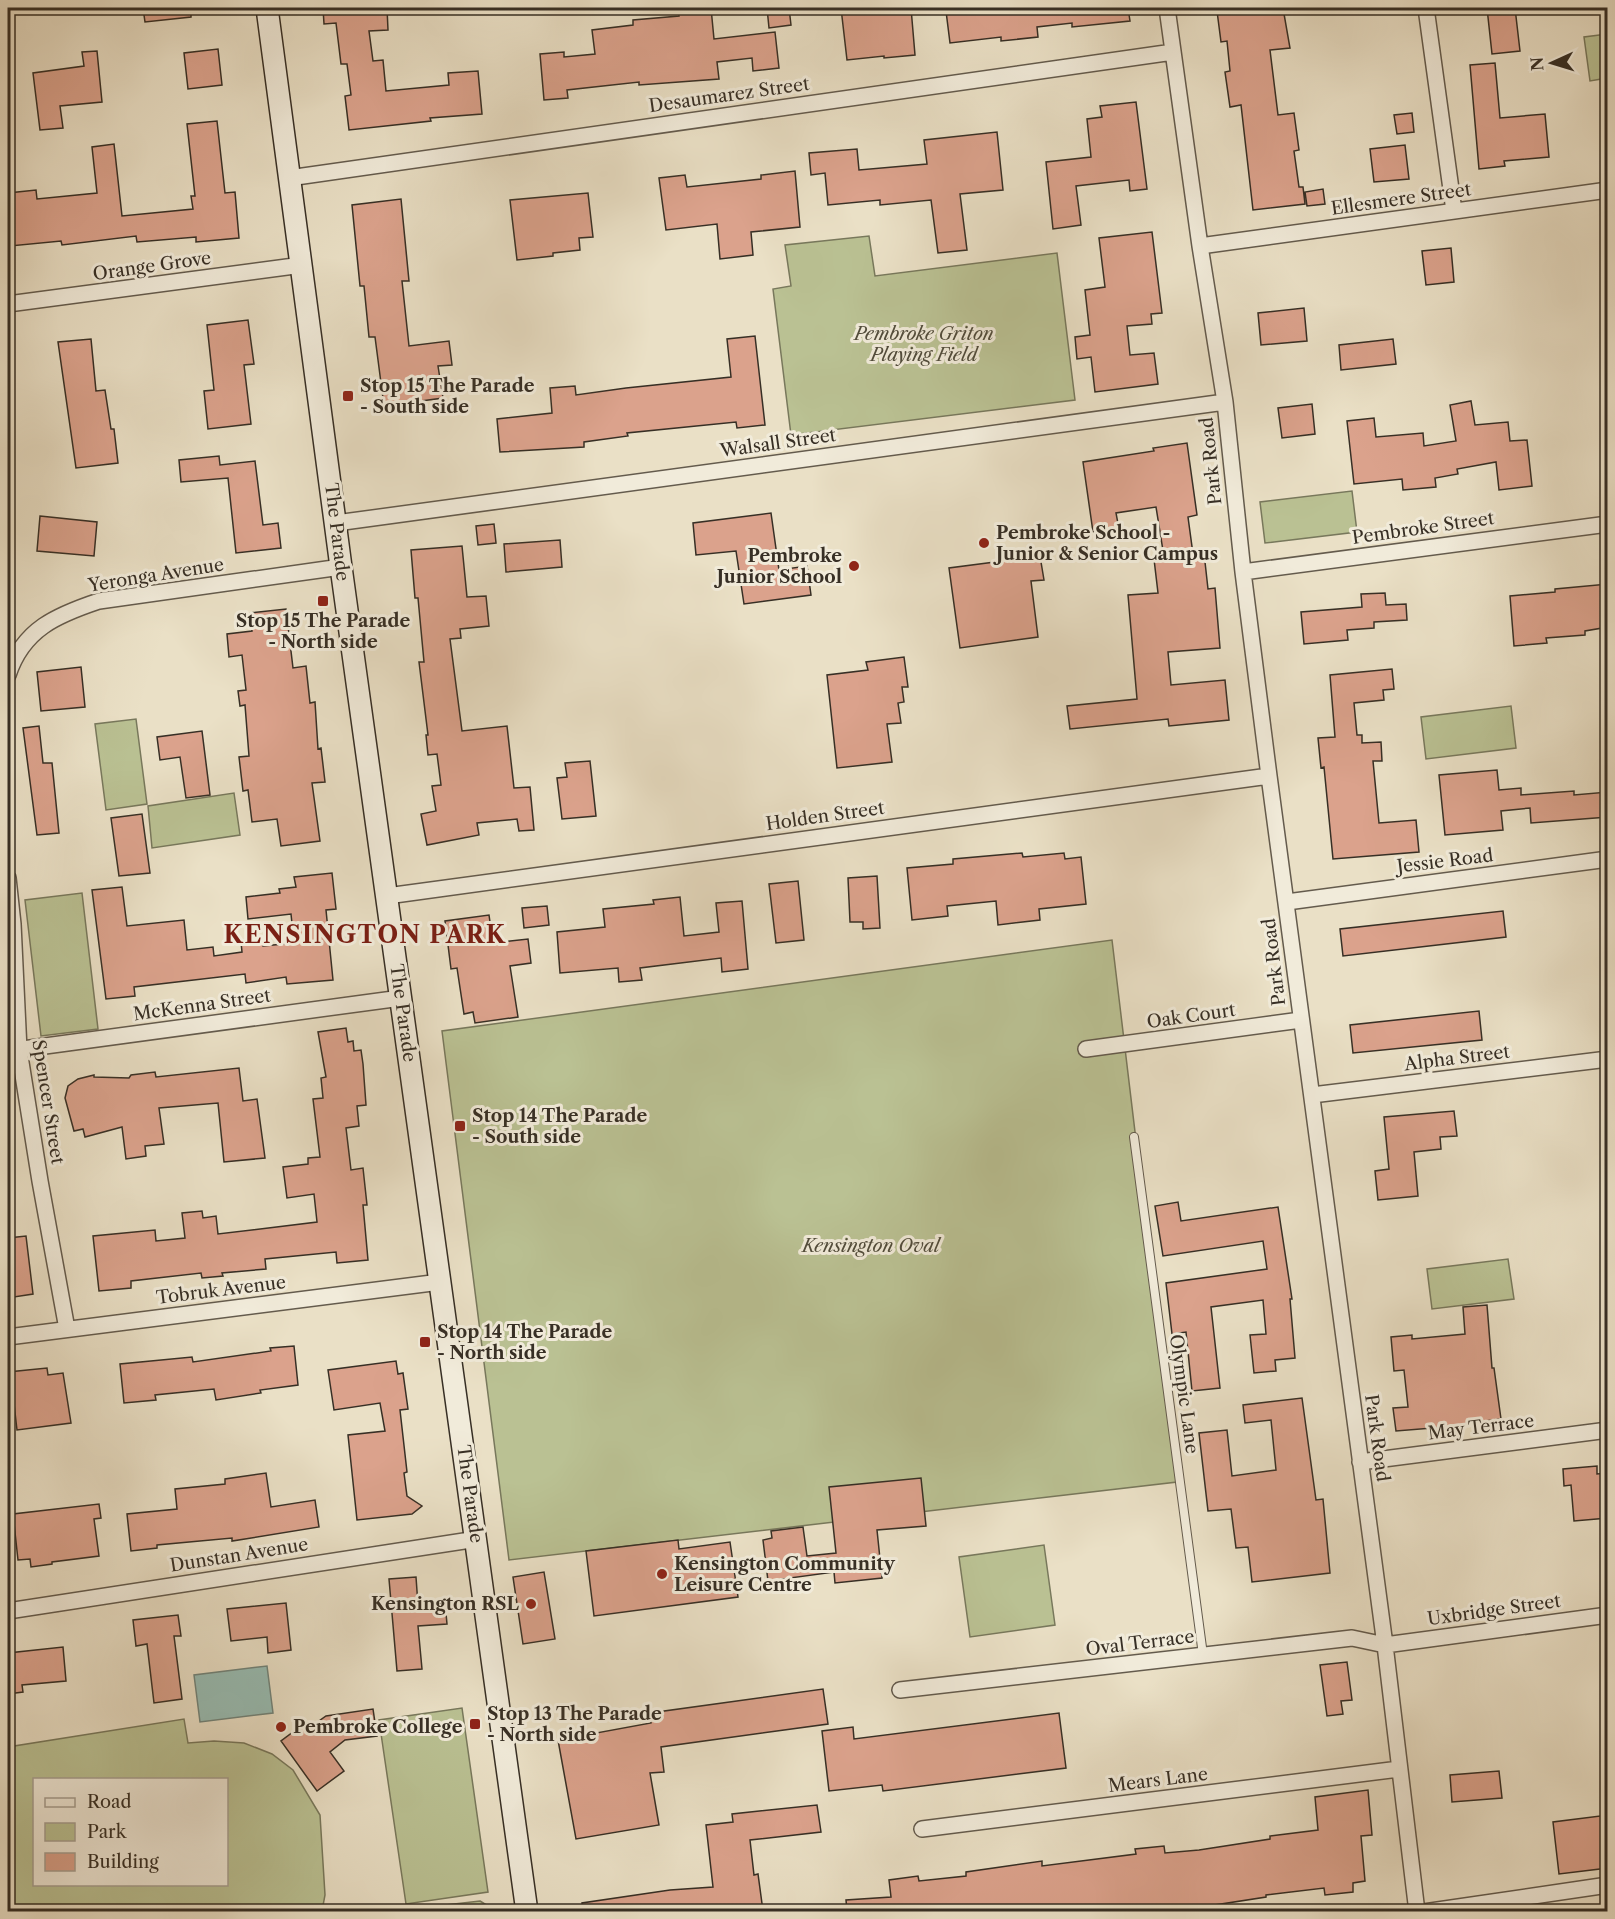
<svg xmlns="http://www.w3.org/2000/svg" width="1615" height="1919" viewBox="0 0 1615 1919" font-family="'Libre Caslon Text',serif">
<rect width="100%" height="100%" fill="#eae0c6"/>
<filter id="stains"><feTurbulence type="fractalNoise" baseFrequency=".00333" numOctaves="4"/><feColorMatrix values="0 0 0 0 .2 0 0 0 0 .09 0 0 0 0 .02 0 0 0 .5 -.17"/></filter>
<radialGradient id="worn" r=".72"><stop offset=".6" stop-color="#630" stop-opacity="0"/><stop offset="1" stop-color="#630" stop-opacity=".3"/></radialGradient>
<path fill="#bac193" stroke="#78785c" stroke-width="1.5" fill-rule="evenodd" d="M1607,34V78L1590,81L1584,37Z
M869,236L875,276L1057,253L1075,400L791,435L773,289L791,286L785,245Z
M1352,491L1357,532L1265,543L1260,502Z
M1511,706L1516,748L1426,759L1421,717Z
M136,719L147,804L106,810L95,724Z
M234,793L240,835L152,848L148,806Z
M82,893L98,1029L41,1036L25,900Z
M1112,940L1177,1482L509,1560L442,1031Z
M1508,1259L1514,1299L1432,1309L1427,1269Z
M1044,1545L1055,1625L970,1637L959,1557Z
M462,1708L488,1892L406,1904L379,1720Z
M184,1719L188,1743L214,1741L244,1743L272,1754L293,1770L320,1815L325,1895L322,1911H8V1747ZM34,1780H226V1884H34Z
M480,1901L493,1909V1911H393Z"/>
<path fill="#98bdb4" stroke="#71847b" stroke-width="1.5" d="M267,1666L273,1713L200,1722L194,1675Z"/>
<path fill="#dba28c" stroke="#372f25" stroke-width="1.5" d="M143,8H191V17L145,22Z
M323,8H387L388,30L369,31L373,61L383,60L386,91L449,85L448,73L478,71L482,114L430,118L431,121L349,130L345,96L351,95L347,64H341L336,23L324,24Z
M678,8H711L714,39L775,32L779,68L753,71L752,58L717,62L719,79L639,85V82L567,90L568,98L544,100L540,54L564,52V57L595,54L592,30L633,25V20L679,16Z
M767,8H789L791,25L769,28Z
M841,8H872V11L911,8L915,55L884,58V56L847,60Z
M951,8H989V14L1051,8H1128L1130,21L1072,27V23L1037,27L1038,37L1001,41V37L950,43L946,11L951,10Z
M1221,8H1283L1290,48L1270,50L1278,115L1294,113L1299,150L1294,151L1299,187H1303L1305,204L1253,210L1241,105L1230,107L1225,72L1230,71L1227,41L1221,42L1217,11L1221,10Z
M1487,8H1515L1520,51L1492,54Z
M218,49L222,85L188,89L184,53Z
M97,51L102,102L60,106L63,128L40,130L33,73L84,66L82,52Z
M1495,63L1500,118L1545,114L1549,157L1504,161L1505,166L1479,169L1470,65Z
M1136,102L1147,189L1130,191L1129,180L1076,186L1081,225L1053,229L1046,162L1091,157L1087,119L1102,117L1100,106Z
M1412,113L1414,132L1397,134L1394,115Z
M217,121L225,193L235,192L239,238L196,242V237L137,242L136,236L62,245L61,241L10,246L8,193L36,190L37,199L97,193L92,147L114,144L122,216L193,209L191,196H195L187,124Z
M997,132L1003,190L960,194L967,250L938,253L931,200L880,205V200L828,205L825,173L811,175L809,153L857,149L859,170L927,164L924,140Z
M1405,145L1409,179L1374,182L1370,149Z
M795,171L800,227L751,232L753,255L720,259L717,224L666,230L659,178L685,175L687,187L761,179V175Z
M1323,189L1325,204L1307,206L1305,192Z
M588,193L593,237L579,238L580,250L553,253V256L517,260L510,200Z
M401,199L409,281H402L409,346L449,341L452,365L438,366L443,398L384,406L375,337H369L364,286H360L352,205Z
M1152,232L1162,313L1151,314L1152,324L1127,326L1130,355L1154,353L1158,384L1095,392L1091,357L1077,359L1075,337L1090,335L1085,290L1105,287L1099,238Z
M1451,248L1454,282L1426,285L1422,251Z
M1304,308L1307,341L1261,345L1258,313Z
M248,320L254,364L244,365L251,424L208,429L204,391L214,390L207,325Z
M755,336L765,425L737,428L736,422L627,433L628,436L584,442V447L500,452L497,419L552,413L550,388L575,386L576,395L626,388L731,377L727,339Z
M91,339L96,391L105,390L111,429H114L118,463L76,468L58,342Z
M1393,339L1396,364L1341,370L1339,345Z
M1471,401L1475,425L1508,422L1510,441L1527,440L1532,486L1499,490L1496,462L1457,469L1458,474L1435,478L1436,487L1403,490L1402,479L1354,484L1347,421L1374,418L1376,437L1423,433L1424,446L1456,441L1450,405Z
M1312,404L1315,434L1282,438L1278,408Z
M1187,443L1197,515L1188,517L1193,554L1204,553L1208,589L1215,588L1220,648L1168,652L1171,685L1225,680L1229,720L1169,726L1168,719L1070,729L1067,706L1137,699L1128,595L1158,593L1154,559L1164,557L1156,507L1116,513L1119,529L1093,532L1083,462L1154,451L1153,448Z
M219,456L220,465L255,461L263,525L278,523L281,548L236,553L228,478L181,482L179,460Z
M771,513L779,570L807,566L811,595L744,604L736,551L696,555L693,523Z
M40,516L97,522L94,556L37,551Z
M494,524L496,543L478,545L476,526Z
M560,540L562,567L506,572L504,544Z
M462,546L467,597L486,596L489,626L460,629L461,638L450,639L462,731L507,726L514,788L530,787L534,830L519,831L517,819L477,823L479,835L427,845L421,814L436,811L432,786L441,785L437,754L428,755L426,735H428L419,662H424L418,598H415L411,550Z
M1040,556L1044,580L1031,581L1038,637L960,648L949,568Z
M1608,584V627L1585,631V635L1546,638L1547,643L1514,646L1510,596L1555,592V589Z
M1385,593L1386,605L1406,604L1407,620L1374,622V628L1347,630L1348,640L1304,644L1301,612L1362,607L1361,594Z
M286,609L293,668L306,666L310,703L315,702L318,749L321,748L325,782L312,783L320,841L281,846L277,819L252,822L248,790L243,791L239,757L249,756L245,705L240,706L238,691L246,690L242,655L229,657L227,634L252,631L250,613Z
M904,657L908,687H902L904,702L898,703L901,723L887,724L892,762L837,768L827,675L868,670L866,662Z
M81,667L85,707L41,711L37,672Z
M1392,669L1394,689L1383,690L1384,700L1354,703L1357,735H1362V743L1381,742L1382,761H1373L1379,823L1416,820L1419,852L1333,859L1324,767L1321,768L1318,738L1335,737L1330,675Z
M39,726L43,763H52L59,833L37,835L23,728Z
M202,731L210,795L186,798L180,757L160,760L157,737Z
M590,761L596,816L562,819L557,778L567,777L565,763Z
M1497,770L1499,790L1521,788V795L1574,791V795L1608,792V817L1531,823L1530,808L1501,811L1503,830L1445,835L1439,775Z
M142,814L150,873L119,876L111,818Z
M1022,853L1023,857L1064,853L1065,859L1081,857L1086,904L1039,909L1040,920L998,925L996,901L947,906L948,916L912,920L907,868L953,864V859Z
M332,873L336,909L326,910L333,980L287,984L286,977L246,983L245,974L134,987L135,996L106,999L92,890L122,887L127,926L184,920L187,950L213,947L214,956L242,952L241,942L262,939L263,946L294,943L291,914L248,919L246,897L280,893L279,889L296,887L294,877Z
M877,876L880,928L863,929V922H850L848,878Z
M798,881L804,940L776,943L769,884Z
M680,897L684,936L719,932L716,903L742,901L748,969L722,972L721,958L640,968L642,980L619,982L618,968L560,973L557,932L605,927L603,909L654,904L653,900Z
M547,906L549,925L524,928L522,908Z
M1503,911L1506,937L1343,956L1340,929Z
M489,915L493,943L528,939L531,963L510,966L518,1017L475,1023L473,1012L464,1014L457,968L451,969L445,921Z
M1479,1011L1482,1040L1353,1053L1350,1025Z
M346,1028L348,1042L353,1041L354,1051L361,1050L363,1064L366,1105L357,1106L359,1126L346,1128L351,1170L363,1168L367,1205H363L368,1260L337,1263L336,1252L265,1259L266,1269L222,1273L223,1276L202,1278L201,1273L131,1281V1288L99,1291L93,1236L155,1230L156,1241L185,1238L182,1213L202,1211L203,1218L216,1216L218,1234L317,1222L314,1194L287,1198L283,1167L308,1164V1158L320,1157L313,1099L323,1098L321,1078L326,1077L318,1032Z
M239,1068L243,1101L257,1099L265,1158L224,1162L218,1103L159,1108L164,1144L145,1146L146,1156L126,1159L122,1127L85,1137L83,1129L74,1131L65,1098L68,1086L78,1079L94,1075V1077L129,1078L131,1075L155,1072L156,1077Z
M1454,1111L1457,1136L1440,1137L1441,1149L1414,1152L1418,1196L1378,1200L1375,1171L1389,1169L1384,1117Z
M1178,1202L1181,1221L1278,1207L1292,1299H1290L1295,1358L1275,1360L1276,1371L1254,1373L1250,1335L1266,1334L1263,1300L1211,1307L1220,1388L1192,1391L1186,1332L1172,1334L1166,1283L1267,1269L1263,1241L1163,1256L1155,1206Z
M26,1236L33,1294L14,1297L13,1290L8,1291V1238Z
M1487,1305L1492,1368H1494L1501,1419L1468,1423L1469,1425L1396,1431L1393,1408L1408,1407L1404,1370L1394,1371L1391,1337L1412,1335V1339L1465,1334L1463,1307Z
M294,1346L298,1385L260,1390L261,1393L216,1400L214,1389L155,1395L156,1400L124,1403L120,1364L192,1357L193,1362L271,1351L270,1348Z
M396,1361L398,1374L403,1373L408,1409L400,1410L407,1472L404,1473L407,1496L422,1506L412,1514L357,1520L348,1435L385,1431L380,1403L334,1410L328,1370Z
M47,1368L48,1375L63,1373L71,1423L17,1430L13,1395H8V1372Z
M1302,1398L1316,1500L1323,1499L1330,1573L1252,1582L1248,1547L1236,1548L1231,1509L1208,1511L1199,1433L1227,1430L1232,1476L1276,1470L1271,1420L1245,1423L1243,1405Z
M1597,1466V1474L1608,1473V1518L1574,1521L1571,1485L1564,1486L1563,1469Z
M266,1473L271,1507L315,1500L319,1527L232,1541V1538L157,1545V1548L131,1551L127,1514L177,1509L175,1489L225,1484V1479Z
M921,1478L926,1526L877,1530L882,1578L835,1583L834,1572L768,1581L763,1540L772,1538L771,1531L803,1527L807,1556L836,1553L829,1487Z
M99,1504L101,1518L94,1519L99,1556L52,1562V1564L31,1567L30,1559L18,1560L13,1514Z
M678,1540L679,1549L730,1542L738,1597L594,1616L586,1551Z
M544,1572L555,1639L523,1644L513,1577Z
M416,1577L418,1605L445,1603L447,1624L418,1626L422,1669L397,1671L389,1579Z
M286,1603L291,1650L268,1653L267,1637L231,1641L227,1609Z
M178,1615L181,1636H174L182,1699L154,1703L147,1644L136,1646L133,1620Z
M63,1647L66,1681L22,1685L23,1692L8,1694V1653Z
M1347,1662L1352,1700L1341,1701L1343,1714L1327,1716L1320,1665Z
M823,1689L828,1724L661,1747L664,1772L650,1773L659,1825L576,1839L558,1740L651,1723L650,1713Z
M373,1709L377,1736L345,1740L330,1752L344,1771L317,1791L281,1741L305,1723L309,1728L326,1716Z
M1059,1713L1066,1768L883,1791L882,1785L829,1791L822,1731L853,1727L854,1739Z
M1499,1771L1502,1798L1452,1802L1450,1775Z
M1368,1790L1372,1835L1361,1836L1365,1881L1353,1883V1892L1325,1895L1324,1888L1266,1895V1897L1195,1908V1905L1137,1911H847L846,1900L891,1897L889,1880L918,1876L919,1881L966,1876V1872L1042,1861V1866L1136,1854L1135,1849L1164,1846L1165,1853L1199,1850L1270,1839V1836L1318,1830L1315,1797Z
M817,1805L821,1832L750,1840L754,1875L758,1874L763,1911H583L582,1903L670,1890L713,1887L706,1825L733,1822L732,1814Z
M1608,1815V1868L1559,1874L1553,1822Z"/>
<g fill="none" stroke-linecap="round" stroke-linejoin="round">
<g stroke="#645b4d" stroke-width="10">
<path id="service" d="M1134,1137L1203,1655"/>
</g>
<g stroke="#645b4d" stroke-width="18">
<path id="minor" d="M1167,8L1200,246L1225,402L1243,572L1269,776L1385,1645L1417,1912
M1426,8L1454,211
M289,178L1173,52
M1200,246L1608,190
M8,304L302,265
M336,523L1225,402
M1243,572L1608,524
M8,675C23,629 57,615 99,601L341,567
M8,878L13,924L19,1050L40,1181L67,1329
M387,896L1269,776
M1287,902L1608,859
M1086,1049L1301,1020
M8,1051L401,998
M1312,1095L1608,1059
M8,1337L440,1282
M1360,1462L1608,1430
M8,1611L477,1539
M900,1690L1352,1638L1385,1645L1608,1615
M922,1829L1399,1769
M1424,1912L1608,1885"/>
</g>
<g stroke="#372f25" stroke-width="24">
<path id="secondary" d="M267,8L341,567L527,1912"/>
</g>
<use href="#service" stroke="#f1ebda" stroke-width="8"/>
<use href="#minor" stroke="#f1ebda" stroke-width="15"/>
<use href="#secondary" stroke="#f1ebda" stroke-width="21"/>
</g>
<g fill="#8f2418" stroke="#f1ebda" stroke-width="2">
<rect x="342" y="390" width="12" height="12" rx="3"/>
<circle cx="984" cy="543" r="6"/>
<circle cx="854" cy="566" r="6"/>
<rect x="317" y="595" width="12" height="12" rx="3"/>
<rect x="454" y="1120" width="12" height="12" rx="3"/>
<rect x="419" y="1336" width="12" height="12" rx="3"/>
<circle cx="662" cy="1574" r="6"/>
<circle cx="531" cy="1604" r="6"/>
<rect x="469" y="1718" width="12" height="12" rx="3"/>
<circle cx="281" cy="1727" r="6"/>
</g>
<g text-anchor="middle" dominant-baseline="central" stroke-width="6" stroke-linejoin="round" paint-order="stroke">
<g font-size="18" fill="#372f25" stroke="#f1ebda">
<text transform="translate(729 95) rotate(-8)">Desaumarez Street</text>
<text transform="translate(1401 199) rotate(-8)">Ellesmere Street</text>
<text transform="translate(152 266) rotate(-8)">Orange Grove</text>
<text transform="translate(778 443) rotate(-8)">Walsall Street</text>
<text transform="translate(1211 461) rotate(-96)">Park Road</text>
<text transform="translate(1423 528) rotate(-8)">Pembroke Street</text>
<text transform="translate(337 532) rotate(83)">The Parade</text>
<text transform="translate(156 575) rotate(-9)">Yeronga Avenue</text>
<text transform="translate(825 816) rotate(-8)">Holden Street</text>
<text transform="translate(1445 861) rotate(-7)">Jessie Road</text>
<text transform="translate(1274 962) rotate(-97)">Park Road</text>
<text transform="translate(202 1005) rotate(-8)">McKenna Street</text>
<text transform="translate(403 1013) rotate(82)">The Parade</text>
<text transform="translate(1191 1016) rotate(-8)">Oak Court</text>
<text transform="translate(1457 1058) rotate(-7)">Alpha Street</text>
<text transform="translate(48 1102) rotate(81)">Spencer Street</text>
<text transform="translate(221 1290) rotate(-7)">Tobruk Avenue</text>
<text transform="translate(1184 1394) rotate(82)">Olympic Lane</text>
<text transform="translate(1481 1427) rotate(-7)">May Terrace</text>
<text transform="translate(1377 1438) rotate(82)">Park Road</text>
<text transform="translate(470 1494) rotate(82)">The Parade</text>
<text transform="translate(239 1555) rotate(-9)">Dunstan Avenue</text>
<text transform="translate(1494 1610) rotate(-8)">Uxbridge Street</text>
<text transform="translate(1140 1643) rotate(-7)">Oval Terrace</text>
<text transform="translate(1158 1780) rotate(-7)">Mears Lane</text>
</g>
<g font-size="18" font-style="italic" fill="#514c3b" stroke="#f1ebda">
<text x="924" y="334">Pembroke Griton<tspan x="924" dy="21">Playing Field</tspan></text>
<text x="871" y="1246">Kensington Oval</text>
</g>
<g font-size="18" font-weight="bold" fill="#372f25" stroke="#f1ebda" text-anchor="start">
<text x="360" y="386">Stop 15 The Parade<tspan x="360" dy="21">- South side</tspan></text>
<text x="996" y="533">Pembroke School -<tspan x="996" dy="21">Junior &amp; Senior Campus</tspan></text>
<text x="842" y="556" text-anchor="end">Pembroke<tspan x="842" dy="21">Junior School</tspan></text>
<text x="323" y="621" text-anchor="middle">Stop 15 The Parade<tspan x="323" dy="21">- North side</tspan></text>
<text x="472" y="1116">Stop 14 The Parade<tspan x="472" dy="21">- South side</tspan></text>
<text x="437" y="1332">Stop 14 The Parade<tspan x="437" dy="21">- North side</tspan></text>
<text x="674" y="1564">Kensington Community<tspan x="674" dy="21">Leisure Centre</tspan></text>
<text x="519" y="1604" text-anchor="end">Kensington RSL</text>
<text x="487" y="1714">Stop 13 The Parade<tspan x="487" dy="21">- North side</tspan></text>
<text x="293" y="1727">Pembroke College</text>
</g>
<g font-size="24" font-weight="bold" letter-spacing="1.5" fill="#7a1f14" stroke="#f1ebda">
<text x="365" y="934">KENSINGTON PARK</text>
</g>
</g>
<rect width="1615" height="1919" fill="none" stroke="#eae0c6" stroke-width="30"/>
<rect x="9" y="9" width="1597" height="1901" fill="none" stroke="#372f25" stroke-width="3"/>
<rect x="15" y="15" width="1585" height="1889" fill="none" stroke="#372f25" stroke-width="1.5"/>
<rect x="33" y="1778" width="195" height="108" fill="#f1ebda" stroke="#a7a092" stroke-width="1.5"/>
<rect x="45" y="1798" width="30" height="9" fill="#f1ebda" stroke="#a7a092" stroke-width="1.5"/>
<text x="87" y="1808" font-size="18" fill="#372f25">Road</text>
<rect x="45" y="1823" width="30" height="18" fill="#bac193" stroke="#a7a092" stroke-width="1.5"/>
<text x="87" y="1838" font-size="18" fill="#372f25">Park</text>
<rect x="45" y="1853" width="30" height="18" fill="#dba28c" stroke="#a7a092" stroke-width="1.5"/>
<text x="87" y="1868" font-size="18" fill="#372f25">Building</text>
<g transform="translate(1552 63) rotate(266)" stroke="#f1ebda" stroke-width="4.5" paint-order="stroke">
<path d="M0-4.5L10 22L0 15L-10 22Z" fill="#372f25"/>
<text y="-9" font-size="16" font-weight="bold" text-anchor="middle" fill="#372f25">N</text>
</g>
<rect width="100%" height="100%" filter="url(#stains)"/>
<rect width="100%" height="100%" fill="url(#worn)"/>
</svg>
